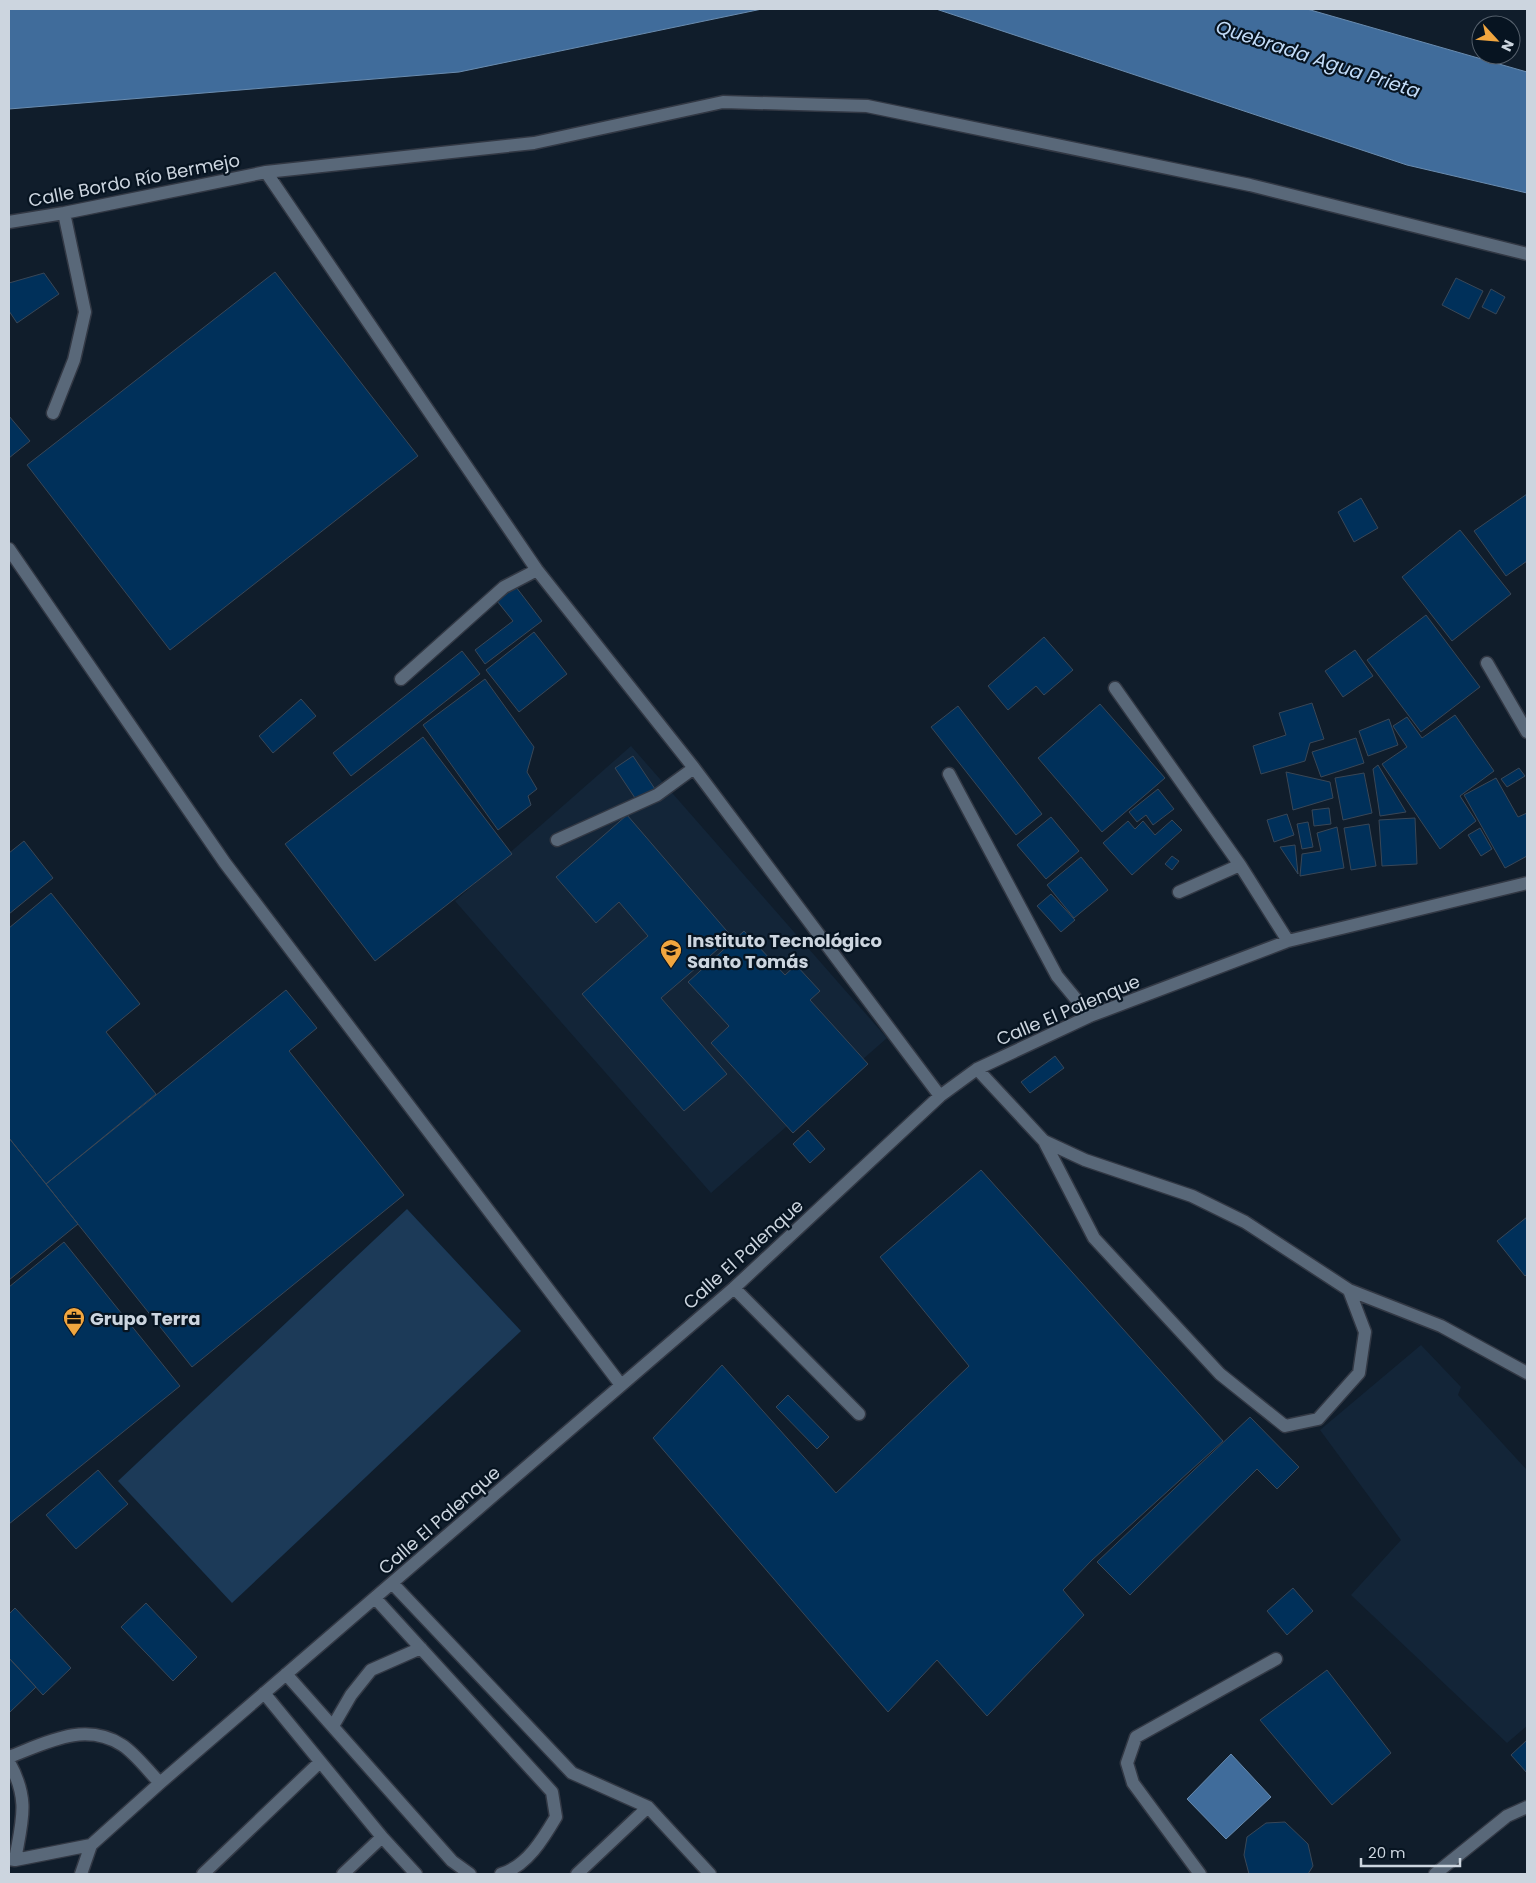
<svg xmlns="http://www.w3.org/2000/svg" width="1536" height="1883" viewBox="0 0 1536 1883" font-family="Poppins,sans-serif">
<rect width="100%" height="100%" fill="#101d2b"/>
<path fill="#132538" d="M631,746L887,1038L711,1193L455,901Z
M1421,1345L1461,1387L1458,1395L1527,1470V1726L1507,1743L1351,1595L1401,1540L1320,1430Z"/>
<path fill="#1c3a58" d="M407,1209L521,1331L232,1603L118,1481Z"/>
<path fill="#406c9b" stroke="#6a8caf" d="M9,9H762L459,72L9,109Z
M936,9H1307L1527,72V193L1407,165Z
M1231,1754L1271,1797L1226,1839L1187,1799Z"/>
<path fill="#00305a" stroke="#394757" d="M275,272L418,456L170,650L27,465Z
M44,273L59,294L17,323L9,311V283Z
M1456,278L1483,291L1469,319L1442,305Z
M1491,289L1505,297L1496,314L1482,307Z
M9,416L30,441L9,458Z
M1527,494V561L1506,576L1474,531Z
M1361,498L1378,528L1354,542L1338,512Z
M1460,530L1511,594L1452,641L1402,577Z
M516,587L542,621L485,664L475,650L513,621L497,601Z
M1426,615L1480,687L1421,732L1367,660Z
M534,632L567,674L519,712L486,670Z
M1044,637L1073,670L1044,695L1036,686L1008,710L988,686Z
M1355,650L1373,676L1343,697L1325,671Z
M462,651L480,674L351,776L333,753Z
M485,679L534,747L527,772L537,789L528,796L531,805L498,830L423,725Z
M301,699L316,716L273,753L259,736Z
M1312,703L1324,739L1310,743L1305,761L1261,774L1253,746L1286,735L1279,713Z
M1100,704L1165,778L1102,832L1038,758Z
M958,706L1042,814L1016,835L931,727Z
M1455,715L1494,771L1460,796L1476,821L1440,849L1382,764L1407,747L1393,726L1407,717L1422,738Z
M1389,719L1398,745L1368,756L1359,731Z
M423,737L512,854L375,961L285,844Z
M1356,738L1364,763L1321,777L1312,752Z
M633,756L655,789L637,801L615,768Z
M1378,765L1406,812L1380,816L1373,769Z
M1519,768L1525,776L1507,787L1501,779Z
M1286,772L1330,782L1333,798L1293,810Z
M1364,773L1372,813L1343,820L1335,778Z
M1496,778L1518,817L1527,813V856L1505,868L1464,795Z
M1158,789L1174,809L1153,825L1146,815L1137,822L1129,812Z
M1329,808L1331,824L1314,826L1312,810Z
M1287,814L1294,835L1274,842L1267,820Z
M627,815L732,937L661,998L727,1074L684,1111L582,994L648,936L619,902L596,923L556,877Z
M1051,817L1079,851L1046,879L1017,845Z
M1415,818L1417,864L1382,866L1379,820Z
M1172,820L1182,830L1132,875L1103,843L1128,821L1135,829L1143,821L1155,835Z
M1308,822L1313,847L1302,849L1297,824Z
M1369,824L1376,866L1351,870L1344,828Z
M1337,827L1344,868L1300,876L1302,854L1321,851L1317,833Z
M1480,828L1492,849L1481,856L1468,835Z
M24,841L53,878L9,914V853Z
M1295,845L1298,874L1280,847Z
M1172,856L1179,861L1172,870L1165,864Z
M1081,857L1108,890L1074,918L1047,885Z
M51,893L140,1004L106,1032L156,1094L46,1184L9,1138V928Z
M1051,894L1075,920L1061,932L1037,906Z
M744,931L785,975L796,965L820,991L810,1000L868,1064L793,1133L711,1043L729,1026L688,982Z
M286,990L317,1028L289,1051L404,1195L192,1367L46,1184Z
M1055,1056L1064,1068L1030,1093L1021,1082Z
M808,1130L825,1149L810,1163L793,1144Z
M9,1138L78,1224L9,1280Z
M981,1170L1223,1441L1092,1560L1063,1590L1084,1615L987,1716L937,1660L888,1712L653,1438L722,1365L836,1493L969,1366L880,1257Z
M1527,1217V1274L1525,1276L1497,1241Z
M64,1242L180,1386L9,1524V1287Z
M788,1395L829,1437L817,1449L776,1407Z
M1250,1417L1299,1467L1277,1489L1257,1469L1130,1595L1097,1562Z
M98,1470L128,1504L76,1549L46,1515Z
M1293,1588L1313,1611L1287,1635L1267,1611Z
M146,1603L197,1657L173,1681L121,1627Z
M15,1608L71,1668L43,1695L9,1658V1614Z
M9,1658L36,1687L9,1713Z
M1327,1670L1391,1753L1332,1805L1260,1720Z
M1527,1740V1773L1511,1755Z
M1285,1822L1308,1844L1313,1866L1308,1874H1249L1244,1855L1247,1837L1266,1823Z"/>
<g fill="none" stroke-linecap="round" stroke-linejoin="round">
<g stroke="#323844" stroke-width="15">
<path id="minor" d="M266,172L537,570L694,768L940,1096
M9,222L64,213L266,172L534,143L723,102L867,106L1250,185L1527,254
M53,413L74,360L85,312L64,213
M9,549L225,863L621,1385
M1487,663L1527,732
M401,679L504,587L537,570
M1115,688L1240,865L1288,941
M949,774L1057,976L1090,1016
M557,840L657,795L694,768
M1179,892L1240,865
M977,1069L1044,1141L1085,1160L1192,1196L1245,1222L1349,1290L1441,1326L1527,1373
M1044,1141L1094,1238L1220,1374L1285,1426L1318,1419L1359,1373L1365,1332L1349,1290
M734,1288L859,1414
M392,1583L572,1773L648,1807L710,1874
M375,1598L552,1792L556,1817C543,1839 527,1866 501,1874
M286,1674L452,1861L470,1874
M264,1693L382,1837L416,1874
M333,1726L351,1695L371,1670L421,1648
M9,1757C46,1743 84,1721 122,1745C136,1754 148,1771 160,1783
M9,1762C30,1800 22,1820 15,1860
M9,1859L15,1860L91,1845
M81,1874L91,1845L160,1783L734,1288L940,1096L977,1069L1090,1016L1288,941L1527,883
M203,1874L320,1762
M343,1874L382,1837
M577,1874L648,1807
M1200,1874L1133,1783L1127,1763L1136,1737L1276,1659
M1435,1874L1507,1816L1527,1807"/>
</g>
<use href="#minor" stroke="#596879" stroke-width="12"/>
</g>
<defs>
<g id="school-pin" transform="scale(1.125)"><path d="M0 17L-7.5 6A9.5 9.5 0 1 1 7.5 6Z" fill="#f1a63f" stroke="#071421"/><path d="M0-5L7-2L0 1L-7-2ZM-4 1L0 2.5L4 1V4Q0 6-4 4Z" fill="#111"/></g>
<g id="office-pin" transform="scale(1.125)"><path d="M0 17L-7.5 6A9.5 9.5 0 1 1 7.5 6Z" fill="#f1a63f" stroke="#071421"/><path d="M-6-3h4V-5.5h4V-3h4V5H-6ZM-1-4.5V-3h2v-1.5ZM-6 0V1H6V0Z" fill="#111"/></g>
</defs>
<g fill-rule="evenodd">
<use href="#school-pin" x="671" y="950"/>
<use href="#office-pin" x="74" y="1318"/>
</g>
<g text-anchor="middle" dominant-baseline="central" stroke-width="4.5" stroke-linejoin="round" paint-order="stroke">
<g font-size="18" fill="#ccd5df" stroke="#071421">
<text transform="translate(134 180) rotate(-11)">Calle Bordo Río Bermejo</text>
<text transform="translate(1068 1010) rotate(-23)">Calle El Palenque</text>
<text transform="translate(743 1254) rotate(-42)">Calle El Palenque</text>
<text transform="translate(439 1520) rotate(-41)">Calle El Palenque</text>
</g>
<g font-size="18" font-weight="bold" fill="#ccd5df" stroke="#071421" text-anchor="start">
<text x="687" y="940">Instituto Tecnológico<tspan x="687" dy="21">Santo Tomás</tspan></text>
<text x="90" y="1318">Grupo Terra</text>
</g>
<g font-size="19" font-style="italic" fill="#c3dcf8" stroke="#071421">
<text transform="translate(1318 59) rotate(18)">Quebrada Agua Prieta</text>
</g>
</g>
<rect width="1536" height="1883" fill="none" stroke="#ccd5df" stroke-width="20"/>
<g transform="translate(1496 40) rotate(116)"><circle r="24" fill="#071421" stroke="#56616d"/>
<path d="M0-4L9 19L0 12L-9 19Z" fill="#f1a63f"/>
<text y="-8" font-size="14" font-weight="bold" text-anchor="middle" fill="#ccd5df">N</text>
</g>
<path d="M1361 1858v8h99v-8" fill="none" stroke="#ccd5df" stroke-width="2.5"/>
<text x="1368" y="1858" font-size="15" fill="#ccd5df" stroke="#071421" stroke-width="4" paint-order="stroke">20 m</text>
</svg>
